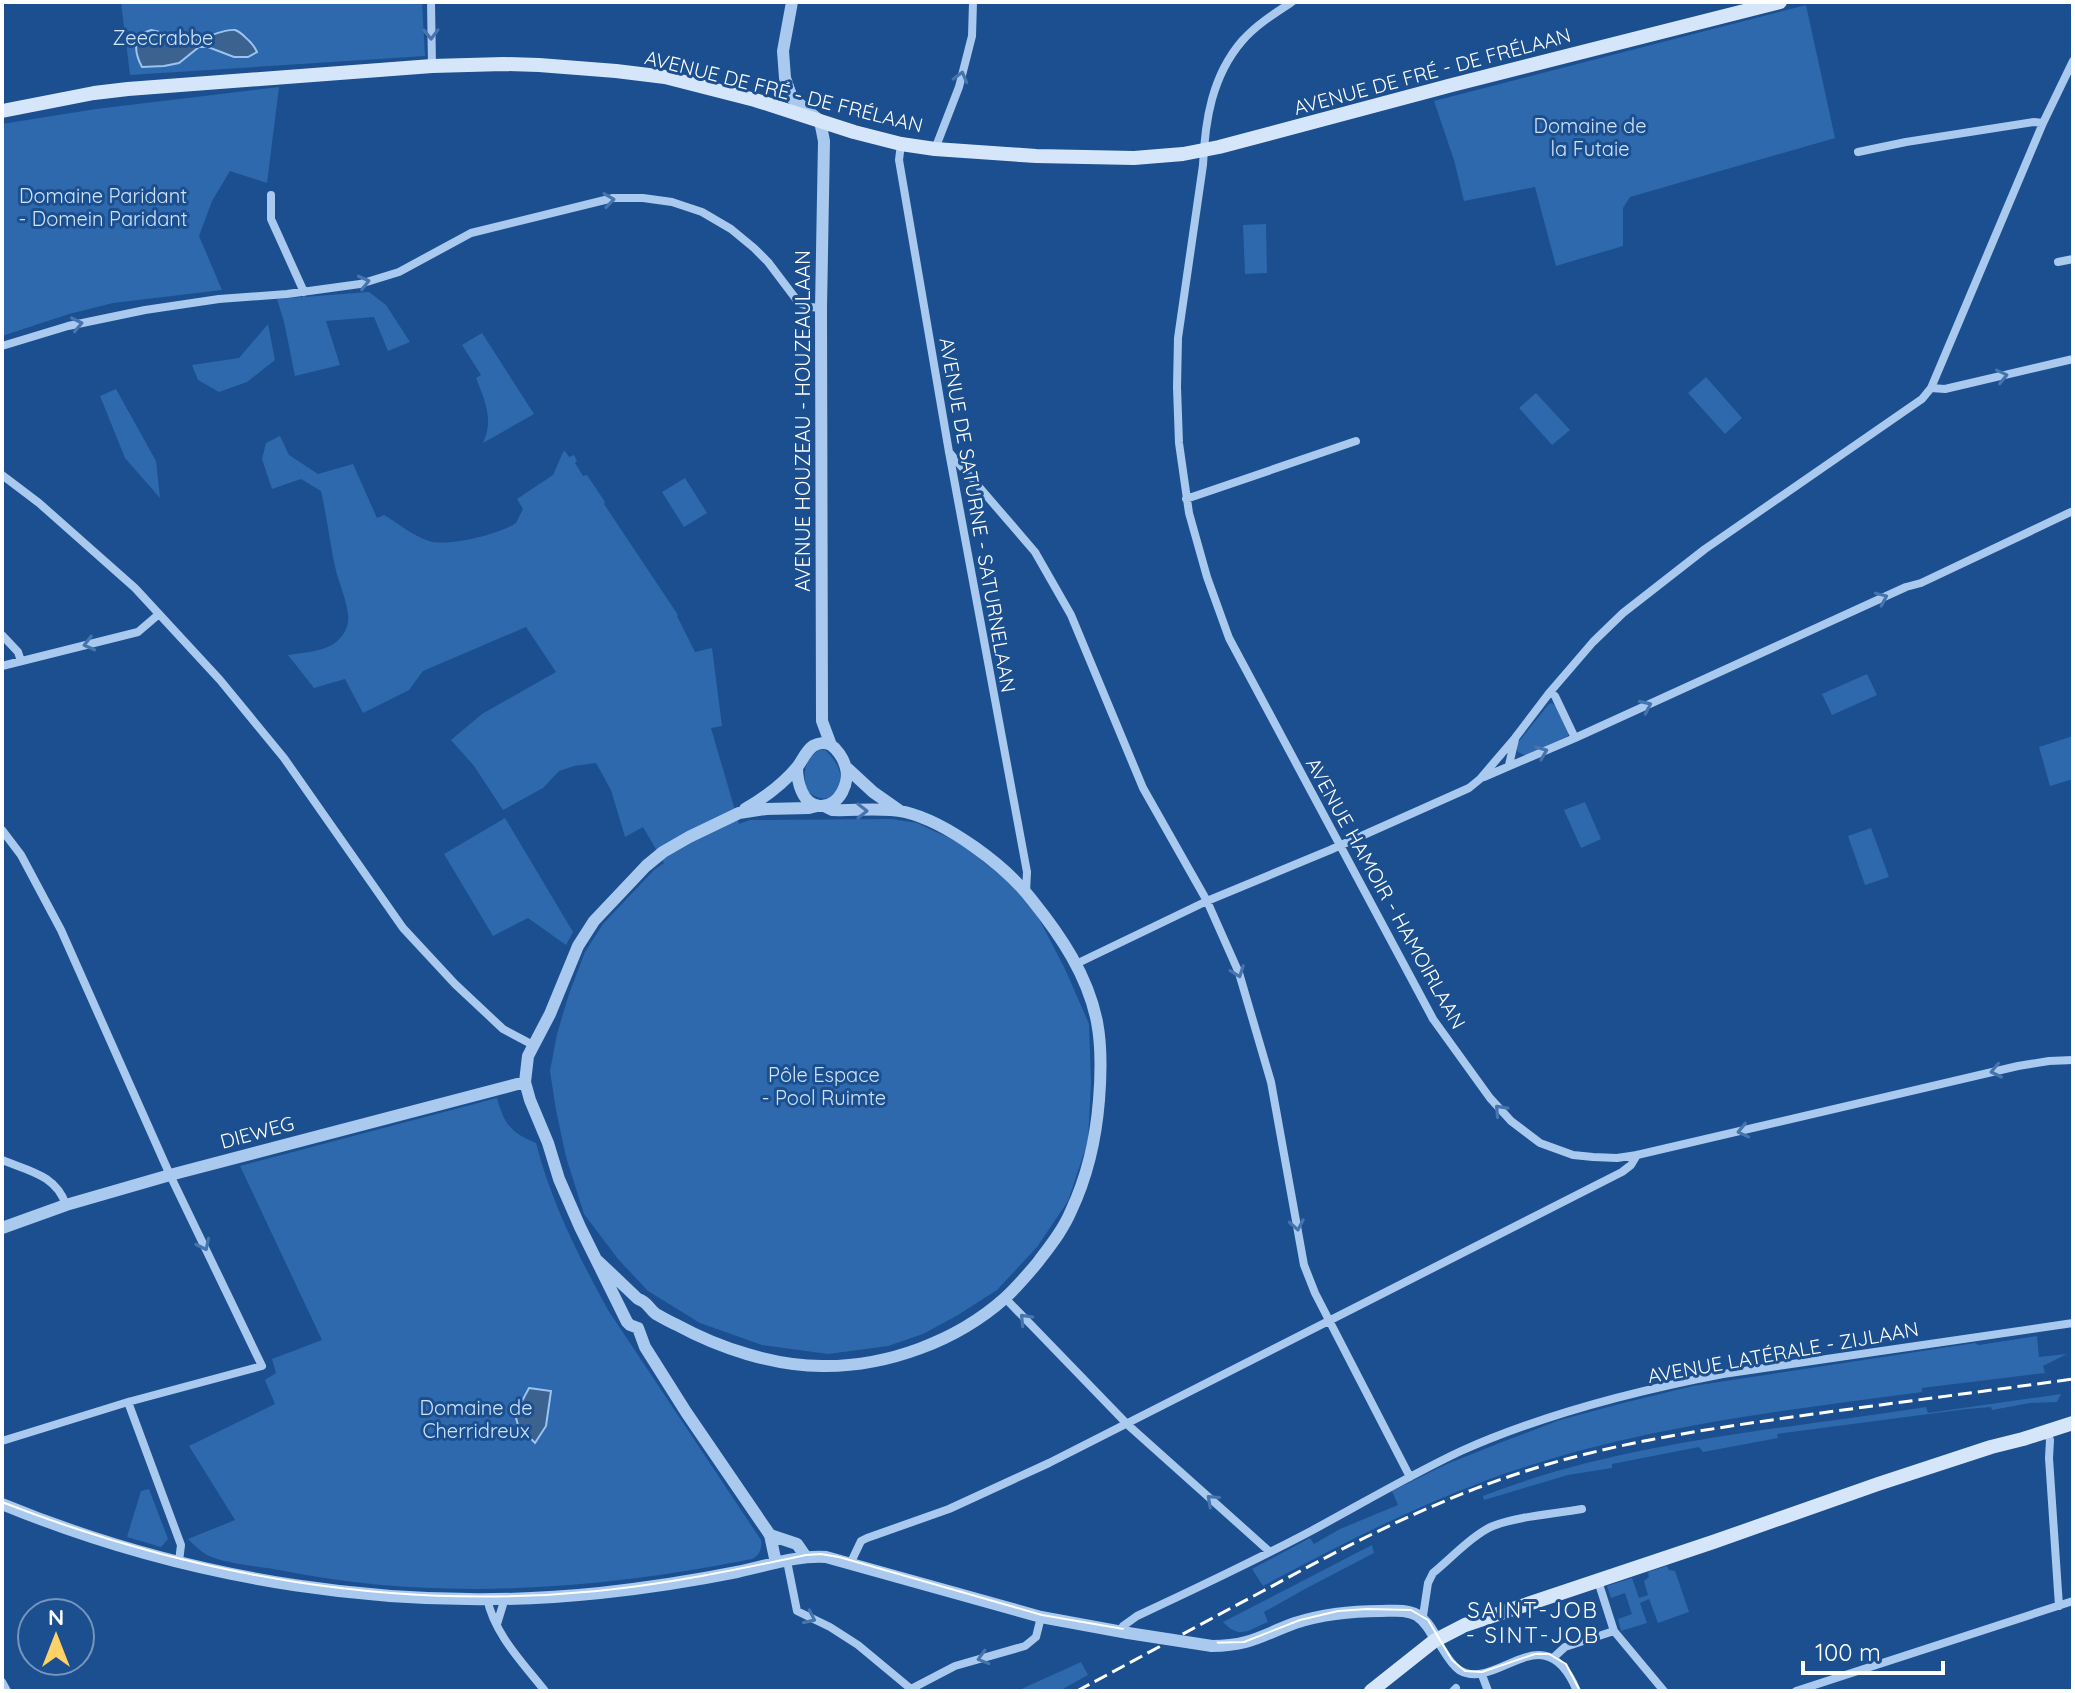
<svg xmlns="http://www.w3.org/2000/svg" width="2075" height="1693" viewBox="0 0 2075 1693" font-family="Quicksand,sans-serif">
<rect width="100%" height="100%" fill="#1b4f8f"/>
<path fill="#2e69ad" d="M121,2H422L425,56L130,75Z
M1806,5L1835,138L1630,197L1623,208V246L1556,266L1535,187L1464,201L1454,160L1434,101Z
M279,87L267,183L230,171L212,201L199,236L222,290L113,303L69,314L2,336V124L96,109Z
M1266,224L1267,273L1245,274L1243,225Z
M369,292L386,305L410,342L388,351L374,317L326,321L340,365L295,376L284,322L277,299Z
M268,324L275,360L247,382L219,392L198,380L192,365L239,358Z
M482,333L534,414L483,443C494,420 485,401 476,378L481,375L462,345Z
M1706,377L1742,418L1725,434L1688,393Z
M116,389L156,461L160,498L125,458L100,396Z
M1536,393L1570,430L1552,445L1519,408Z
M280,436L289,455L318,474L353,464L377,518L384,515C398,523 413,536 429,541C447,547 500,534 516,523L523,509L517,499L553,475L563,452L565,451L569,457L574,455L577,461L575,463L583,476L587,475L605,502L604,504L678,615L677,616L695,652L712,648L722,726L711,728L739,824L750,820L892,819L917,823L960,843L1009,882L1037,915L1065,969L1089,1024L1091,1082L1088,1141L1068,1201L1037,1247L997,1290L958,1315L923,1334L888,1346L828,1354L762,1345L700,1323L648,1291L618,1259L584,1214L566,1157L556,1110L550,1071L557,1034L569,994L585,952L603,924L654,870L664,863L643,827L625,837L611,790L596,763L574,766L559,771L543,788L503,810L474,766L451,740L482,714L556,672L526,627L423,671L409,690L363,713L345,679L314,688L288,655C306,652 329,652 341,637C347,630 349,622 348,614C346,599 340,585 336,571C330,545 327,517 321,491L301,479L272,489L262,459L266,443Z
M685,478L707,513L684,527L662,492Z
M1867,674L1877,695L1832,715L1822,694Z
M1552,703L1556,706L1568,732V736L1526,756L1518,752L1516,745L1549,704Z
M2073,736V779L2050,786L2039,747Z
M819,750H825C856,777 836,815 807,791C803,774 803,761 819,750Z
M1585,802L1601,839L1581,848L1564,810Z
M505,818L573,932L566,945L528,918L493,936L444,854Z
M1871,828L1889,877L1865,885L1848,836Z
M497,1098C504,1124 511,1133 536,1143C551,1202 579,1257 608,1310L761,1540C762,1548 760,1555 752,1559C597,1590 435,1602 279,1570C257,1566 226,1564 207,1555C200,1551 194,1545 188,1539L235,1520L189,1446L275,1404L265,1380L276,1373L272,1359L322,1340L240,1166Z
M2037,1336L2039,1357L2067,1354L2043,1366L2045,1373L1922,1388V1392C1772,1412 1619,1429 1477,1484C1403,1512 1332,1549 1263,1586L1252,1569L1310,1538L1314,1544L1340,1529L1398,1505L1392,1491L1447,1464L1502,1442L1560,1420L1623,1403L1693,1386L1975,1343L1979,1345Z
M2061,1394L2057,1402L2030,1403L1992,1410L1991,1407L1967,1409L1777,1434L1778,1438L1703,1452L1699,1447L1612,1464V1468L1568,1475L1484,1500L1483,1496C1624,1441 1778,1430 1926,1407L1928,1413Z
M149,1489L168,1539L161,1547L127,1537L141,1491Z
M1372,1545L1374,1553L1305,1589L1264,1612L1268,1622C1248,1630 1240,1640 1223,1622Z
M1667,1566L1669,1570L1675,1571L1689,1612L1658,1623L1649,1599L1640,1603L1647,1623L1621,1631L1618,1619L1632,1614L1625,1593L1611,1598L1607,1586L1632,1578L1639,1598L1648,1595L1644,1581L1649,1577L1648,1572Z
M1081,1662L1088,1675L1059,1691H1017Z"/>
<path fill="#3c6290" stroke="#9cc4f0" stroke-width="2" d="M151,30L164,33L180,45C194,44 222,28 235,30C238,31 243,35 245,37C251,42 254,45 257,52L248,57H234L208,47H199L179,63L164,66L142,67C136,56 133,45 140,34Z
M529,1388L551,1391L546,1426L535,1443L518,1425L515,1414Z"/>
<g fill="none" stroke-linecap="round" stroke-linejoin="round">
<path stroke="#a9c9ee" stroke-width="8" d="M431,2L432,66
M1292,2C1275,13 1256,25 1242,41C1212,76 1205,120 1203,165L1178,338L1177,387L1179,443L1189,513L1207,577L1229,638L1433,1019L1490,1098L1511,1121L1540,1143L1573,1155L1593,1157L1617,1158L1637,1155L2018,1066L2049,1061L2073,1060
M901,144L899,160L949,452L1027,872L1026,892
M935,149L959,87L972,36L973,2
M1858,152L1906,142L2034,122L2043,123
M271,195V219L304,292
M2058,262L2073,259
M2,346L68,326L145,310L219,299L287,294L360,284L399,272L471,233L613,198H643L672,202L702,212L731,229L754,248L768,262L799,303L810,307L821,308
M1931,388L1945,389L2073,359
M949,452L1035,552L1071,615L1143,788L1207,901L1239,973L1271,1082L1304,1265L1315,1293L1410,1477
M2,475L39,503L135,588L220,680L284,758L403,928L455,984L503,1029L533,1045
M1186,499L1356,441
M2,635L18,652L21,661
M2,666L138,632L159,614
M1550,692L1555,696L1575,738
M1509,765L1515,739
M1484,777L1575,738L1906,587L1921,583L2073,511
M2,830L21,855L61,930L170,1175L262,1366L128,1402L2,1441
M1076,964L1207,901L1330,850L1469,788L1480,779L1515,738L1550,692L1593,642L1623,613L1705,549L1922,399L1931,388L2043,123L2073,61
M2,1160C29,1171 56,1175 66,1205
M1005,1298L1128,1425L1270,1552
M128,1402L181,1545L179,1561
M2047,1432L2050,1440L2049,1458L2059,1606
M787,1561L797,1611L830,1627L858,1645L911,1689
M851,1562L861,1541L867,1538L949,1509L1049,1463L1622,1172L1631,1165L1637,1155
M487,1598C494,1634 523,1663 545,1691
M1420,1618L1423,1616L1428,1583L1433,1573C1449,1560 1475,1533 1493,1526C1519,1516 1554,1514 1582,1509
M497,1624L505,1598
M1120,1631L1123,1626L1137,1616C1195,1589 1254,1561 1311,1531C1361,1504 1410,1475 1461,1451C1544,1414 1634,1391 1723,1374L2073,1323
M1614,1631L1664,1691
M1436,1639C1443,1649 1449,1663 1459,1670C1497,1693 1544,1611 1577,1691
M1553,1658L1565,1647L1614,1631L1598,1581
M1482,1675L1488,1691
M2,1682L7,1691
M909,1690L955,1666L1025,1646L1036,1637L1041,1617
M1453,1691L1456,1688
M1796,1691L2073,1601"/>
<path stroke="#a9c9ee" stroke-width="12" d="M792,2L783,51L785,78L792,98L820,121L824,141L821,308L822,721L831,745
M847,768L873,792L900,811
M745,809C764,798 784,783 798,766C803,759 806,751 813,746C818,743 825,742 831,745C837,749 843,758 845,765C851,781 840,807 820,806C802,805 797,781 797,767
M2,1228L66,1205L170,1175L525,1082
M598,1261L638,1299C648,1302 649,1309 656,1314C663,1318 670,1322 677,1325C719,1348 774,1366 822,1366C887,1367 957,1341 1005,1298C1017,1287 1028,1274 1038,1262C1050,1246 1063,1230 1071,1211C1087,1177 1096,1138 1099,1100C1101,1075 1102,1048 1097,1022C1088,976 1061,936 1032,900C1006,866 947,822 905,812C882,807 855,811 832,810L824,806
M638,1328L630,1325L627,1322L580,1227L559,1179L548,1143L530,1100L525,1082L528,1056L550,1014L578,946L594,921L646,866L663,852L689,837L739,813L766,809L809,808L817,806
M638,1328L645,1347L686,1412L770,1535L776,1563
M2,1504C189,1581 398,1614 600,1593C646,1588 692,1581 737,1572C766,1566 797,1555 826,1557L1041,1617L1128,1633
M770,1535L797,1544L806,1557
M1212,1646C1250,1646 1262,1635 1295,1623C1323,1614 1351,1611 1381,1611C1393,1611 1406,1609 1417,1615C1426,1621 1431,1630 1436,1639"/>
<path stroke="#d6e6fa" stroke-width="14" d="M2,111L94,93L128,89L432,66L504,64L539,65L616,71L665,77L755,100L854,132L901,144L935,149L1036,156L1134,158L1183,154L1219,147L1452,85L1780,2
M1371,1691L1434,1641L1465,1625L1713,1542L1878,1484L1991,1447L2023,1439L2073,1423"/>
<path stroke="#fff" stroke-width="2" d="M2,1502C191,1576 394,1611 597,1591C667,1584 736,1570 806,1555L821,1554L839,1557L1042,1615L1205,1643L1244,1642L1300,1620L1338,1611L1367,1609L1411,1610L1428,1620L1452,1660L1465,1671L1482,1672L1535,1654H1549L1566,1664L1580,1691"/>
<path stroke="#fff" stroke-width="3" stroke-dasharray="14 6" stroke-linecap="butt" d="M1077,1691C1139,1658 1201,1624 1263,1591C1348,1545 1434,1500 1526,1471C1613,1443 1702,1430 1792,1417C1886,1404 1979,1392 2073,1379"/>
<path stroke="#a9c9ee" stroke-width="12" d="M1128,1633L1212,1646"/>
</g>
<defs><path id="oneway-chevron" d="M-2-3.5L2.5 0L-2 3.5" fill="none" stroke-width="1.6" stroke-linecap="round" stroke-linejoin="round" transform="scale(2)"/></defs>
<g stroke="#4674ac">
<use href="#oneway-chevron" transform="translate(431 34) rotate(89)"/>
<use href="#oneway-chevron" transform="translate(961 77) rotate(-75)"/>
<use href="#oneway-chevron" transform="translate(609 200) rotate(-8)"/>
<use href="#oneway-chevron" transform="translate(364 282) rotate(-14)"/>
<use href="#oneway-chevron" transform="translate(77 324) rotate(-12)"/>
<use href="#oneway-chevron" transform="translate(2002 376) rotate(-13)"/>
<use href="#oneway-chevron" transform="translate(1882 598) rotate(-24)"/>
<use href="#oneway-chevron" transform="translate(89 644) rotate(166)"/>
<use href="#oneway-chevron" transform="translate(1646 706) rotate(-25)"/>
<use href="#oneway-chevron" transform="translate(1542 752) rotate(-22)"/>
<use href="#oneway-chevron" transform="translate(862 811)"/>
<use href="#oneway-chevron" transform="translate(1238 972) rotate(70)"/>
<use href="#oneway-chevron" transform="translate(1996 1071) rotate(168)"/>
<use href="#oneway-chevron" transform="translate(1500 1110) rotate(-133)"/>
<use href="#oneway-chevron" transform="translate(1743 1131) rotate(167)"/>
<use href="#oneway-chevron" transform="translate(1297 1225) rotate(80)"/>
<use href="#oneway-chevron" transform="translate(204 1245) rotate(64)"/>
<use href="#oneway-chevron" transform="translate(1025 1319) rotate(-134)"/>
<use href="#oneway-chevron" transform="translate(1212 1500) rotate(-138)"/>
<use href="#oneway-chevron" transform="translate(810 1618) rotate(25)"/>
<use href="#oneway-chevron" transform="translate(983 1658) rotate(164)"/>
</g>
<g text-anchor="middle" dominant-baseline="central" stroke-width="6" stroke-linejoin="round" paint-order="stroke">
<g font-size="20" fill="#cfe3fa" stroke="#1b4f8f">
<text x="163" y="37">Zeecrabbe</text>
<text x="1590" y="125">Domaine de<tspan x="1590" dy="23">la Futaie</tspan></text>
<text x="103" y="195">Domaine Paridant<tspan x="103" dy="23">- Domein Paridant</tspan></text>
<text x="824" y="1074">Pôle Espace<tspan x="824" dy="23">- Pool Ruimte</tspan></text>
<text x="476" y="1407">Domaine de<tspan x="476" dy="23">Cherridreux</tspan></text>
</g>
<g font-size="20" fill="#fff" stroke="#1b4f8f">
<text transform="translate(1432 71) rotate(-15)">AVENUE DE FRÉ - DE FRÉLAAN</text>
<text transform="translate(784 91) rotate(14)">AVENUE DE FRÉ - DE FRÉLAAN</text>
<text transform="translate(802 421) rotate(-90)">AVENUE HOUZEAU - HOUZEAULAAN</text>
<text transform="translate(978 515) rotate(80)">AVENUE DE SATURNE - SATURNELAAN</text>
<text transform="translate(1386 893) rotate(61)">AVENUE HAMOIR - HAMOIRLAAN</text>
<text transform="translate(257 1132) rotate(-15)">DIEWEG</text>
<text transform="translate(1783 1352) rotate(-10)">AVENUE LATÉRALE - ZIJLAAN</text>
</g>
<g font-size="22" letter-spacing="2" fill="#fff" stroke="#1b4f8f">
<text x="1533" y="1610">SAINT-JOB<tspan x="1533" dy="25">- SINT-JOB</tspan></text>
</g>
</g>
<rect width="2075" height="1693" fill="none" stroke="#ffffff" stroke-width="8"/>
<g transform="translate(56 1637)"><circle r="38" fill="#1b4f8f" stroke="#7695bc" stroke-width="2"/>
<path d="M0-6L14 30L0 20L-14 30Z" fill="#ffd166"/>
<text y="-12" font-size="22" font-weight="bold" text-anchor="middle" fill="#ffffff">N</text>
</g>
<path d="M1803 1661v12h140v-12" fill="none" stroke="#ffffff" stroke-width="4"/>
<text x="1815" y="1661" font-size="24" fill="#ffffff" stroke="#1b4f8f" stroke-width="6" paint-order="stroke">100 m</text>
</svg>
